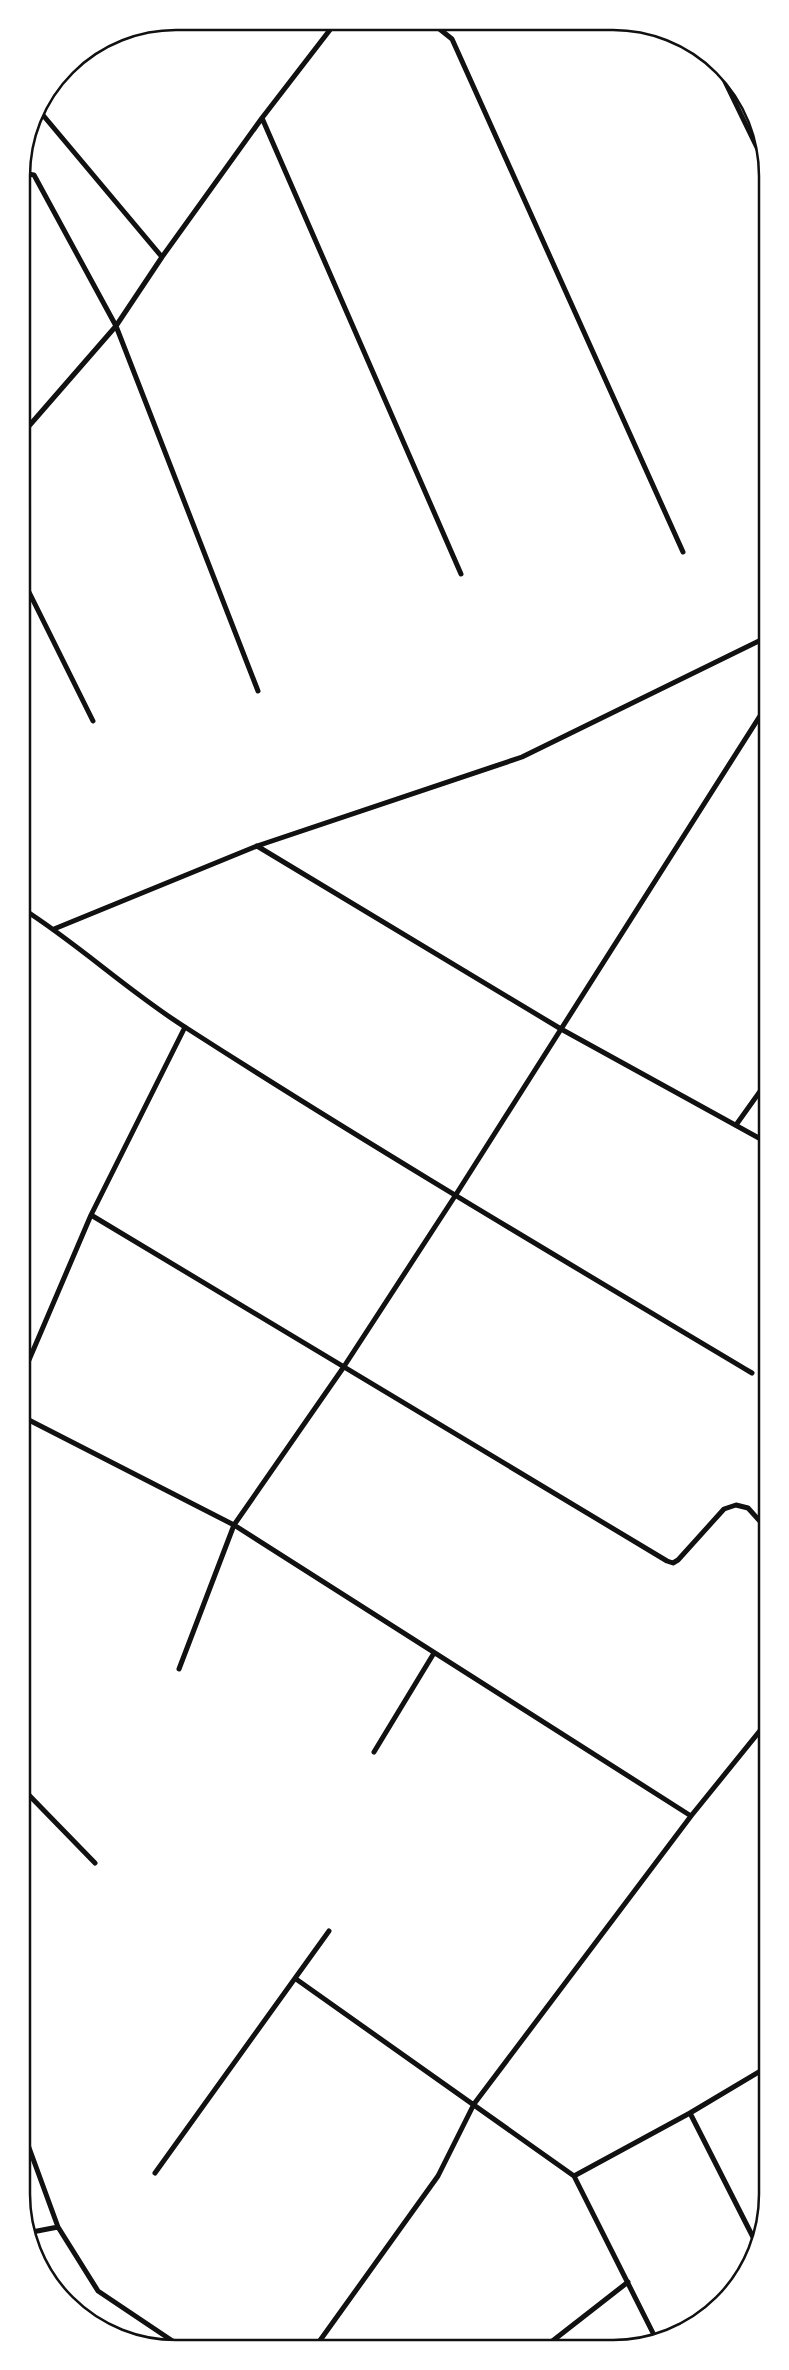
<svg xmlns="http://www.w3.org/2000/svg" width="789" height="2370" viewBox="0 0 789 2370" font-family="'Roboto Serif',serif">
<rect width="100%" height="100%" fill="#fff"/>
<g fill="none" stroke-linecap="round" stroke-linejoin="round">
<path stroke="#111" stroke-width="5" d="M432,23L452,39L683,552
M715,61L765,164
M37,108L162,257
M262,118L461,574
M22,173L34,175L116,326L258,691
M22,434L116,326L162,257L262,118L336,22
M22,578L93,721
M257,846L561,1029L766,1142
M23,909C80,945 130,993 188,1029C373,1148 563,1260 752,1373
M54,929L257,846L522,757L765,638
M736,1125L766,1083
M91,1215L667,1561L673,1563L678,1560L724,1509L736,1505L748,1508L767,1529
M23,1374L91,1215L185,1027
M23,1417L234,1525L691,1816
M179,1669L234,1525L343,1368L455,1196L765,708
M374,1752L434,1653
M24,1790L95,1863
M296,1979L574,2176L657,2341
M690,2113L758,2247
M24,2134L58,2227L98,2291L180,2346
M155,2173L329,1931
M574,2176L690,2113L767,2067
M27,2233L58,2227
M316,2346L438,2176L474,2104L691,1816L767,1722
M546,2346L628,2282"/>
</g>
<path d="M0 0H789V2370H0ZM176 30H613A146 146 0 0 1 759 176V2194A146 146 0 0 1 613 2340H176A146 146 0 0 1 30 2194V176A146 146 0 0 1 176 30Z" fill="#fff" fill-rule="evenodd"/>
<path fill="none" stroke="#111" stroke-width="2.5" d="M176 30H613A146 146 0 0 1 759 176V2194A146 146 0 0 1 613 2340H176A146 146 0 0 1 30 2194V176A146 146 0 0 1 176 30Z"/>
</svg>
